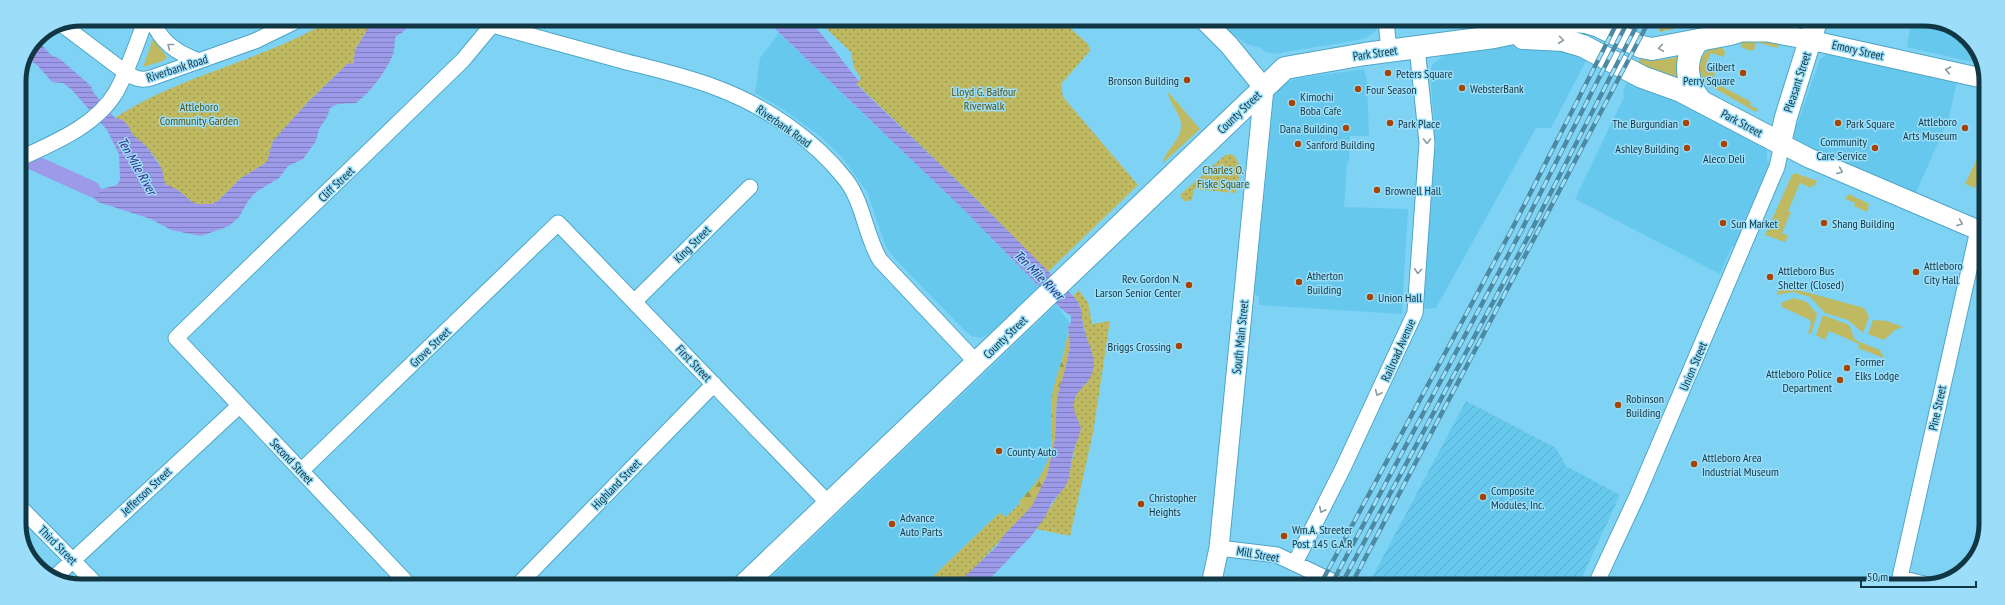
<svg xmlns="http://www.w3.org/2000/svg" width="2005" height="605" viewBox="0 0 2005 605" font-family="'PT Sans Narrow',sans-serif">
<defs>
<pattern id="industrial-furrows" width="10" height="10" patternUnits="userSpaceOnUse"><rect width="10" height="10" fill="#67c8ed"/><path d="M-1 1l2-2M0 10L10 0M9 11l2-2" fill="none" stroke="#58accc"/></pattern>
<pattern id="forest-firs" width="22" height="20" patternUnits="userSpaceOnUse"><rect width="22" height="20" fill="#bfb961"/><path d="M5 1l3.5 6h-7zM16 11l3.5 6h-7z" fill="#9a9752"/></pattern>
<pattern id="park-dots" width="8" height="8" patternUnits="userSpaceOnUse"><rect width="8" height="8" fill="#bfb961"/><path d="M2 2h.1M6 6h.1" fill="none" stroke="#9a9752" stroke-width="1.8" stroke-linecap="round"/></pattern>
<pattern id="water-rules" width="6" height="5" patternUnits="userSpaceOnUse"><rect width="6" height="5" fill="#9d9ae9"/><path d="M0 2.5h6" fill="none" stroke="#7f7ebe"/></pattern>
</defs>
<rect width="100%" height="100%" fill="#7ed3f5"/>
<path fill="#67c8ed" d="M1215,20L1377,21L1378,25L1376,31L1364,39L1274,54L1265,52L1261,48L1246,44Z
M1906,21H1940L1973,43L1981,64L1907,47L1911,24Z
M779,33L966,212L1039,287L988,335L980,338L972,336L964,330L897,261L886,247L867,192L842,157L820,136L784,110L755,93L760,58Z
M1524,44L1559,48L1587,59L1551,128H1536L1436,308L1421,309L1431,151L1436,148L1430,73L1432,65L1449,52Z
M1828,54L1957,81L1949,118L1914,197L1793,141L1794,133L1820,59Z
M1364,69L1367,81L1369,136H1350L1349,163H1347L1344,207L1408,209L1402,314L1259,305V298L1253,291L1268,161L1273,100L1275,91L1280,85L1298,78Z
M1631,75L1763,144L1767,151V160L1771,166L1737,249L1732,246L1720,274L1575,199L1624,97L1623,90Z
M1056,305L1069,322L1066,344L1053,390L1051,407L1052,436L1049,459L1034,487L1006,517L1000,513L993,519L924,585H763Z"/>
<path fill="url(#industrial-furrows)" d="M1466,401L1556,448L1566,466L1620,495L1578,586L1368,585Z"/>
<path fill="#bfb961" d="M153,39L167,57L163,61L143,67Z
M1752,39L1780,43L1777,48L1756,42L1754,50L1751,51L1741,47L1742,40Z
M1719,45L1725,51L1724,57L1711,53L1706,64L1716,70L1712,81L1751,102L1750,105L1758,109L1756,112L1707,84C1693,67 1699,52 1719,45Z
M1641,56L1661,60L1678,57V77L1663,74L1637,65Z
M1168,92L1200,129L1163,163C1165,149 1182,141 1181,124C1180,112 1168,102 1168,92Z
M1986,140L1985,164L1975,188L1965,184Z
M1795,173L1817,181L1815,186L1812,185L1811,188L1800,183L1788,211L1791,212L1782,233L1788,236L1785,242L1765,235L1792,175Z
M1849,194L1869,204L1867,212L1854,206L1855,203L1845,199Z
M1780,285L1864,308L1869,317L1863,333L1848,320L1825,313L1810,297L1793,292L1777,295Z
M1794,298L1807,302L1817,314L1811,334L1808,333L1811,324L1810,320L1782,307L1781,303Z
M1823,315L1849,325L1855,340L1880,350L1884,358L1858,348L1859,344L1829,331L1825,340L1816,335Z
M1873,320L1887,321L1903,327L1895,330L1884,340L1868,334Z"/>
<path fill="url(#forest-firs)" d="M1068,330L1070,346L1066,366L1057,398L1055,439L1049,470L1036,501L1028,511L1020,503V500C1039,482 1053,461 1052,433C1052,419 1050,404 1053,390C1058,370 1066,351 1068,330Z"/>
<path fill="url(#park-dots)" d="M332,19H374L355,50L354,63L347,64L341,70L307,103L273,141L267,162L240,179L218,201L211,204H197L192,202L182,194L165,184L159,163L147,147L132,134L129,127L123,120L115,118C182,74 264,61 332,19Z
M817,20H1061L1088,44L1090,51L1061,84L1063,97L1138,185L1048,272L978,201L856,83L861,78L854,68L851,52Z
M1663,21H1713L1658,32Z
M1231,154C1245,161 1238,181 1236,193L1194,189L1192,199L1189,201H1184L1180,195L1225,155Z
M1079,290L1088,303L1092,324L1110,321L1093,433L1070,536L1036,529L1068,480L1080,424L1074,413V400L1079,390L1085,384V330C1080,318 1084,306 1073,296Z
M1020,503L1028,511C1003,535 983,562 956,585H924L993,519L1000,513L1006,517Z"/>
<path fill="url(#water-rules)" d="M374,19H415L403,32L396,36C394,41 395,45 394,51C390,67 369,94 356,103L338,104L330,108L327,117L319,129L316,141L303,159L288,166L279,178L256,192L248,201L239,217L229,226L201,236L171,230L151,219L98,202L73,180L89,181L102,189L117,185L120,180L119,154L107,130L72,90L63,83L52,82L37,65L28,59L36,39L51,55L60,59L91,86L93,92L115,118L123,120L129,127L132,134L147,147L162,169L165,184L178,190L192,202L197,204H211L218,201L240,179L267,162L273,141L307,103L341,70L347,64L354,63L355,50Z
M766,20H809C827,39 842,61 859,81L856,84L978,201L1076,299C1083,311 1081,312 1083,325C1086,342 1100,359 1090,378C1085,387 1075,391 1074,403C1073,414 1079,419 1081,429L1073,453L1068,481L1065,487L1052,502L1045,517L1032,535L984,585H956L997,546L1004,535L1032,506L1047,476L1055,439L1057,398L1066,366L1070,346L1068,326L1071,322V316L1060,308L966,212Z"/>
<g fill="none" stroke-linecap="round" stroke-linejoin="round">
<path stroke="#9d9ae9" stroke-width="16" d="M19,156L92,189"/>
<g stroke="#4fa5c5" stroke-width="17">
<path id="minor" d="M152,19C160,42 177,53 199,61
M478,19L492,25C536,37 579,49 623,61C654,69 686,76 717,88C765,106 814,139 846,180C864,204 865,235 880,260L977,363
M1386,21L1389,50
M64,26L125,72C134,78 140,81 151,78L255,41L300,19
M19,159C53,143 96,126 116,92C128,71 137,42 146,19
M634,302L750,187
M301,471L558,223L829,504
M19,506L96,584
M1219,548L1277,555L1340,585
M1295,563L1343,468L1415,313L1427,143L1417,47
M55,577L239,406
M1900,578L1928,585
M408,584L176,338L463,60L492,25
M519,584L714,384
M1595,586L1637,496L1777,167L1780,153V143
M1898,586L1978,230"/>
</g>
<g stroke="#4fa5c5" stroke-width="21">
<path id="major" d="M1204,20L1229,45L1264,88L1219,548L1211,585
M1745,32H1767L1810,40L1986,79
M1780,143L1809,158L1985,233"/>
</g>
<g stroke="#4fa5c5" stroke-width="24">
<path id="highway" d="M1523,38L1563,40L1583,46L1642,77L1681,91L1780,143L1786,117L1816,21
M1699,40C1682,59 1686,85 1702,102
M744,585L1285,68L1365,54L1494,37L1570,21L1586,22L1599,26L1642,47L1652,49L1730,34L1770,21"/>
</g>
<use href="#minor" stroke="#fff" stroke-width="15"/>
<use href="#major" stroke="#fff" stroke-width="19"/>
<use href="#highway" stroke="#fff" stroke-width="22"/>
<g stroke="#4b8aa2" stroke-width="4.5">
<path id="rail" d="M1320,585L1511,231L1618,21
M1331,585L1519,235L1628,21
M1341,585L1527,239L1639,21
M1351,585L1649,21"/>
</g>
<use href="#rail" stroke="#9cdef9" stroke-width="3" stroke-dasharray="9" stroke-linecap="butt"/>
</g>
<defs><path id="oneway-chevron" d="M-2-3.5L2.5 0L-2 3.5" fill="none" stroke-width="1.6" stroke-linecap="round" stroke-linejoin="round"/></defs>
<g stroke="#889ba2">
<use href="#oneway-chevron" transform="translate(1561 40) rotate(7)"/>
<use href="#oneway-chevron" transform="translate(170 46) rotate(-142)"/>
<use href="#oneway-chevron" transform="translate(1661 48) rotate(172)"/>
<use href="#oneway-chevron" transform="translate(1948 70) rotate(-168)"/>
<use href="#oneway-chevron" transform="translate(1427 141) rotate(90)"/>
<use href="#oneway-chevron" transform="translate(1840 171) rotate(23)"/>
<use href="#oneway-chevron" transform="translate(1960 223) rotate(23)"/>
<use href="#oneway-chevron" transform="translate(1418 271) rotate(94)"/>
<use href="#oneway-chevron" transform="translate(1378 393) rotate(115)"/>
<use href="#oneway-chevron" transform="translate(1322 510) rotate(117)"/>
</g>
<g fill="#a64403" stroke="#9cdef9" stroke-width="1.5">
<circle cx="1388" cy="73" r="4"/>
<circle cx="1743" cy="73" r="4"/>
<circle cx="1187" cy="80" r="4"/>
<circle cx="1462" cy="88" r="4"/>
<circle cx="1358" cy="89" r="4"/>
<circle cx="1292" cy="103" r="4"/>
<circle cx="1390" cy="123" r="4"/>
<circle cx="1686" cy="123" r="4"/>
<circle cx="1838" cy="123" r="4"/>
<circle cx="1346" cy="128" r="4"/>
<circle cx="1965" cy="128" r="4"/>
<circle cx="1298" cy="144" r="4"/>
<circle cx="1724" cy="144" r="4"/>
<circle cx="1687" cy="148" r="4"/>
<circle cx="1875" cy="148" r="4"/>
<circle cx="1377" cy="190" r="4"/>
<circle cx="1723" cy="223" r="4"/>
<circle cx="1824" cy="223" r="4"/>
<circle cx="1916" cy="272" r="4"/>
<circle cx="1770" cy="277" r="4"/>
<circle cx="1299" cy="282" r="4"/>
<circle cx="1189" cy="285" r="4"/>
<circle cx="1370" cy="297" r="4"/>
<circle cx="1179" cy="346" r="4"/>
<circle cx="1847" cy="368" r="4"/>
<circle cx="1840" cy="380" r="4"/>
<circle cx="1618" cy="405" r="4"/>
<circle cx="999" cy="451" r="4"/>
<circle cx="1694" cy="464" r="4"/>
<circle cx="1483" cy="497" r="4"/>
<circle cx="1141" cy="504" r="4"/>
<circle cx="892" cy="524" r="4"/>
<circle cx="1284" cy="536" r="4"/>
</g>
<g text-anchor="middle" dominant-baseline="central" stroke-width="3" stroke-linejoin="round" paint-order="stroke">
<g font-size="12" fill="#123744" stroke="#9cdef9">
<text transform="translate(1858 50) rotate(13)">Emory Street</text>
<text transform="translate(1375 53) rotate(-8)">Park Street</text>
<text transform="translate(177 68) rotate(-18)">Riverbank Road</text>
<text transform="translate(1797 82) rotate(-72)">Pleasant Street</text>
<text transform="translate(1239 112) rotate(-44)">County Street</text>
<text transform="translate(1742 123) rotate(28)">Park Street</text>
<text transform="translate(784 126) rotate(35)">Riverbank Road</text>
<text transform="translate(336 184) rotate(-44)">Cliff Street</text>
<text transform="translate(692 244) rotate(-45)">King Street</text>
<text transform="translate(1005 337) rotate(-44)">County Street</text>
<text transform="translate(1240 337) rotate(-84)">South Main Street</text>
<text transform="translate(430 347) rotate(-44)">Grove Street</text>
<text transform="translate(1398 350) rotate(-66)">Railroad Avenue</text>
<text transform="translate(694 363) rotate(46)">First Street</text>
<text transform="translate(1693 366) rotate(-67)">Union Street</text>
<text transform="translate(1937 408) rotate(-78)">Pine Street</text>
<text transform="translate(292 461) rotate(47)">Second Street</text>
<text transform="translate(616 484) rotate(-46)">Highland Street</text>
<text transform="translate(146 491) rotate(-43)">Jefferson Street</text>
<text transform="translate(58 545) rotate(45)">Third Street</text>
<text transform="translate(1258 554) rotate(10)">Mill Street</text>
</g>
<g font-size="12" fill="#123744" stroke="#9cdef9" text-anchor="start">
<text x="1735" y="66" text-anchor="end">Gilbert<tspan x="1735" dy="14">Perry Square</tspan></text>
<text x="1396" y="73">Peters Square</text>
<text x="1179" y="80" text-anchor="end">Bronson Building</text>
<text x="1470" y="88">WebsterBank</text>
<text x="1366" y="89">Four Season</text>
<text x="1300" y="96">Kimochi<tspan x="1300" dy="14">Boba Cafe</tspan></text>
<text x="1957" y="121" text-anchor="end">Attleboro<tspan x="1957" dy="14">Arts Museum</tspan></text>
<text x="1398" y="123">Park Place</text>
<text x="1678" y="123" text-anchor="end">The Burgundian</text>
<text x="1846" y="123">Park Square</text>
<text x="1338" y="128" text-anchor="end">Dana Building</text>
<text x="1867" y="141" text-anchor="end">Community<tspan x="1867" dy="14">Care Service</tspan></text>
<text x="1306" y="144">Sanford Building</text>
<text x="1679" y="148" text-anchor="end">Ashley Building</text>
<text x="1724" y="158" text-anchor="middle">Aleco Deli</text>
<text x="1385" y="190">Brownell Hall</text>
<text x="1731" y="223">Sun Market</text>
<text x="1832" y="223">Shang Building</text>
<text x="1924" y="265">Attleboro<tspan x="1924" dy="14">City Hall</tspan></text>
<text x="1778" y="270">Attleboro Bus<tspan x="1778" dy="14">Shelter (Closed)</tspan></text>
<text x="1307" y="275">Atherton<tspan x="1307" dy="14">Building</tspan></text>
<text x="1181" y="278" text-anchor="end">Rev. Gordon N.<tspan x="1181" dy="14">Larson Senior Center</tspan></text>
<text x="1378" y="297">Union Hall</text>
<text x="1171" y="346" text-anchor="end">Briggs Crossing</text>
<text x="1855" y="361">Former<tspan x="1855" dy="14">Elks Lodge</tspan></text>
<text x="1832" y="373" text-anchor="end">Attleboro Police<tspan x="1832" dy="14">Department</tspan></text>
<text x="1626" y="398">Robinson<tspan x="1626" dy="14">Building</tspan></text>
<text x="1007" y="451">County Auto</text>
<text x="1702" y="457">Attleboro Area<tspan x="1702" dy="14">Industrial Museum</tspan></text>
<text x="1491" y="490">Composite<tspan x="1491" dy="14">Modules, Inc.</tspan></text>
<text x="1149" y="497">Christopher<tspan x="1149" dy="14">Heights</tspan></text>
<text x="900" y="517">Advance<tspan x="900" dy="14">Auto Parts</tspan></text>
<text x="1292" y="529">Wm.A. Streeter<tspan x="1292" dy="14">Post 145 G.A.R</tspan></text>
</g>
<g font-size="12" fill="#575209" stroke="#9cdef9">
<text x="984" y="91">Lloyd G. Balfour<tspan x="984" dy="14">Riverwalk</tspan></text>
<text x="199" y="106">Attleboro<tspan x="199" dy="14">Community Garden</tspan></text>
<text x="1223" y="169">Charles O.<tspan x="1223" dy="14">Fiske Square</tspan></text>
</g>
<g font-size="13" font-style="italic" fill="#311c77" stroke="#9cdef9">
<text transform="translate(137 166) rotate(60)">Ten Mile River</text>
<text transform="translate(1039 275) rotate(45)">Ten Mile River</text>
</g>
</g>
<path d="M0 0H2005V605H0ZM81 26H1924A55 55 0 0 1 1979 81V524A55 55 0 0 1 1924 579H81A55 55 0 0 1 26 524V81A55 55 0 0 1 81 26Z" fill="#9cdef9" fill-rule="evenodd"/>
<path fill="none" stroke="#123744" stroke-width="5" d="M81 26H1924A55 55 0 0 1 1979 81V524A55 55 0 0 1 1924 579H81A55 55 0 0 1 26 524V81A55 55 0 0 1 81 26Z"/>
<path d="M1861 581v6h115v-6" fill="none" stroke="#123744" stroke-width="2"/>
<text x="1867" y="581" font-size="12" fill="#123744" stroke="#9cdef9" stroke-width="3" paint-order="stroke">50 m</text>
</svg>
